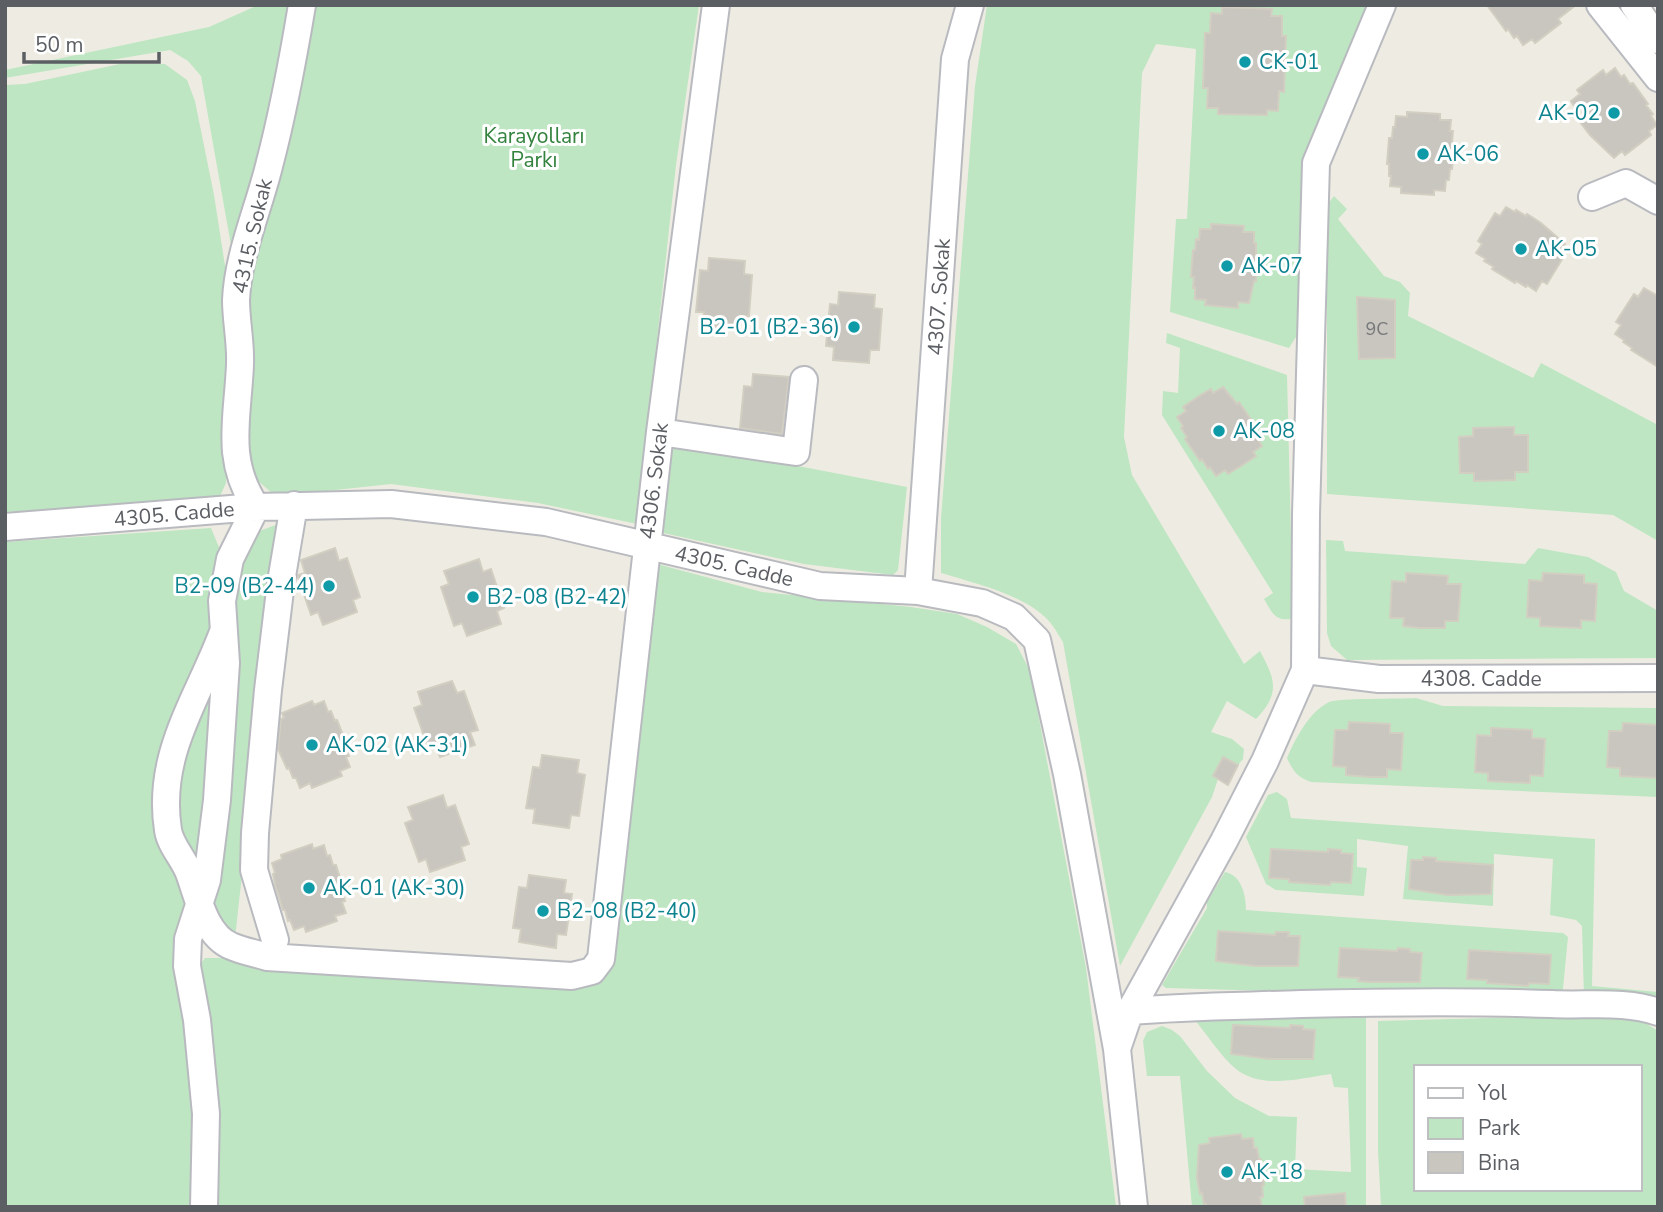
<svg xmlns="http://www.w3.org/2000/svg" width="1663" height="1212" viewBox="0 0 1663 1212" font-family="'Nunito Sans',sans-serif">
<rect width="100%" height="100%" fill="#eeece2"/>
<path fill="#bee6c2" fill-rule="evenodd" d="M258,5H296L235,268L201,76L188,61L170,50L5,78V70L209,27Z
M309,5H699L676,165L637,524L538,503L391,484L289,495L273,494L257,480L244,454L245,321L252,244Z
M987,5H1370L1314,144L1300,331L1289,348L1170,312L1176,219H1187L1196,49L1156,44L1142,73L1124,437L1132,475L1244,664L1260,651C1275,679 1281,693 1256,719L1227,701L1211,732L1232,739L1244,749L1243,759L1238,765L1223,757L1213,776L1218,779L1212,797L1120,966L1063,642C1058,634 1053,625 1047,619C1022,594 974,583 941,573V518L975,86Z
M120,64H165L187,80L195,101L214,195L228,285V458L226,483L216,505L170,502L5,512V85L25,84Z
M1334,196L1347,209L1338,219L1384,276L1400,282L1410,293L1408,316L1533,378L1541,363L1658,425V541L1613,515L1327,494V205Z
M1167,333L1287,375L1293,619C1274,621 1273,614 1264,599L1273,593L1162,415L1163,391L1178,393L1180,348L1166,343Z
M675,442L907,487L898,570L893,575L804,564L659,532L669,444Z
M281,523L235,938L215,916L211,902L228,617L239,557L254,533Z
M211,528L223,557L210,652L161,777L188,909L198,1078V1207H5V542Z
M1326,540L1343,541L1345,551L1525,564L1538,548L1588,557L1616,572L1624,591L1658,611V658L1347,660L1331,646L1327,633Z
M657,564L762,592L911,607L957,614L987,627L1016,644L1030,671L1086,968L1116,1207H216L195,972L205,958H242L585,982Z
M219,664L200,864L181,851L174,762Z
M1416,698L1443,706L1658,708V797L1311,782C1297,777 1293,771 1287,758C1296,738 1308,713 1329,702C1338,698 1401,699 1416,698Z
M1277,792L1287,799L1291,818L1595,839L1592,986L1658,992V1001L1584,998L1582,926L1576,920L1550,915L1553,859L1494,854L1493,906L1403,899L1408,846L1357,839V867L1367,868L1364,896L1276,890L1266,884L1246,837L1268,795Z
M1225,872C1242,875 1246,896 1246,910L1563,933L1568,937L1562,999L1166,988L1162,985L1207,908V902Z
M1364,1014L1366,1017V1207H1192L1180,1076H1147L1143,1041L1147,1032L1162,1026L1172,1030L1180,1036L1207,1071L1235,1098L1269,1116L1297,1117L1295,1169L1351,1172L1348,1088L1334,1087L1331,1074C1301,1078 1262,1090 1236,1069C1221,1057 1206,1033 1194,1019Z
M1631,1014L1658,1031V1207H1381L1378,1151V1021ZM1416,1067H1640V1189H1416Z"/>
<path fill="#c9c6c0" stroke="#d2cec1" stroke-width="2" d="M1487,5H1576L1558,19L1561,23L1535,43L1532,39L1523,45L1517,36L1514,38L1508,29L1506,31Z
M1222,7L1272,9L1271,16H1282V36H1286L1285,61L1284,92L1279,91L1278,111L1267,110V115L1218,114V108H1207L1208,88H1203L1205,33H1210L1211,13L1222,14Z
M1615,68L1621,77L1624,75L1630,84L1633,83L1648,104L1646,105L1653,114L1651,116L1657,125L1649,131L1651,135L1625,155L1622,151L1614,158L1590,135L1580,122L1582,120L1571,101L1580,94L1577,90L1603,70L1606,75Z
M1407,112L1440,114V120H1451L1450,131H1453L1452,142L1454,143L1452,169H1450L1449,180H1446L1445,191L1434,190V195L1401,193V187L1390,186L1391,176H1389V164H1387L1389,138H1392L1393,127H1395L1396,116L1407,117Z
M1506,207L1515,212L1516,210L1526,216L1527,214L1541,223L1565,244L1560,253L1564,256L1547,284L1542,281L1536,291L1527,285L1526,287L1516,281L1515,283L1492,269L1494,267L1484,261L1486,259L1476,253L1482,244L1478,241L1495,213L1500,216Z
M1211,224L1244,226L1243,232H1254V243H1256V254L1258,255L1256,281H1254L1249,303L1238,302V308L1205,305L1206,300L1195,299V288H1193L1194,277H1191L1193,250H1195L1196,239L1199,240L1200,229H1211Z
M709,258L745,261L744,274L752,275L749,316H740L739,329L703,326L704,312H696L700,270L708,271Z
M1644,288L1658,296V367L1631,350L1632,348L1623,342L1624,340L1615,334L1621,325L1616,322L1634,294L1638,297Z
M839,292L875,295L874,308L882,309L879,350H870L869,363L833,360L834,347L826,346L830,304L838,305Z
M1357,297L1395,300V358L1359,359Z
M753,374L789,377L782,434L740,428L744,386L752,387Z
M1223,387L1237,404L1239,402L1254,424L1252,426L1258,435L1256,437L1262,446L1253,452L1256,456L1241,466L1228,474L1225,470L1216,476L1210,467L1208,469L1202,459L1200,461L1185,439L1187,437L1181,428L1183,426L1177,417L1186,411L1183,407L1199,396L1211,389L1213,393Z
M1514,427V435H1528V472H1515V480L1474,481V473H1460L1459,437L1473,436V428Z
M335,548L339,561L347,558L360,597L353,600L357,612L323,625L318,612L311,615L298,577V575L305,573L301,560Z
M479,559L483,572L491,569L504,608L497,611L501,624L467,636L462,623L454,626L441,587L449,584L444,571Z
M1406,573L1448,576L1447,584H1461L1458,621H1445V628H1420L1403,626L1404,618H1390L1392,581L1406,582Z
M1543,573L1584,575V583L1597,584L1595,621L1581,620V628L1558,627L1540,626V618L1527,617L1529,580L1542,581Z
M452,681L457,693L464,691L478,730L470,732L475,745L440,757L435,745L428,747L414,708L422,705L418,692Z
M312,701L314,705L324,701L328,712L331,711L335,721L337,720L347,745L345,746L349,756L346,757L350,767L340,771L342,776L312,788L310,783L300,788L296,778H293L289,768L287,769L278,749L281,719L284,718L282,713Z
M1349,722L1390,724V733H1403L1401,770L1387,769V777H1370L1346,775V767L1333,766L1335,730H1348Z
M1623,723L1658,725V778L1620,776V768L1607,767L1609,731H1622Z
M1491,728L1532,730V738L1545,739L1543,776L1530,775V783L1505,782L1488,781V773L1475,772L1477,735L1491,736Z
M542,755L579,760L577,773L585,775L579,816L571,815L569,828L533,823L535,809L526,808L533,767L540,768Z
M1223,757L1238,765L1228,785L1213,776Z
M443,795L447,808L455,805L469,844L461,847L465,860L430,872L426,859L419,862L405,823L413,820L408,807Z
M312,844L313,849L324,845L327,856L330,855L333,865H336L344,890L342,891L345,901L342,902L346,913L335,916L337,921L306,932L304,926L294,930L290,920L288,921L285,910H283L275,885L273,874L275,873L272,863L282,859L281,855Z
M1271,849L1328,852V849L1341,850V853L1353,854L1351,883L1331,882L1330,885L1289,882V879L1269,878Z
M1423,857L1436,858V861L1493,865L1491,894L1448,895L1409,889L1411,860H1423Z
M529,875L566,880L564,893L572,894L566,935L557,934L556,948L519,942L521,929L513,928L519,887L527,888Z
M1218,931L1275,935L1276,932H1289L1288,936H1300L1298,966H1255L1216,961Z
M1340,948L1397,951L1398,948L1410,949V952L1422,953L1420,982H1370L1358,981L1359,978L1338,977Z
M1469,950L1551,955L1549,984L1529,983L1528,986L1487,983V980L1467,979Z
M1233,1025L1290,1028V1025L1303,1026V1029L1315,1030L1313,1059H1269L1231,1054Z
M1241,1134L1242,1139L1253,1138L1254,1148H1257L1259,1159H1261L1264,1185L1262,1186L1263,1197H1260L1262,1207H1206V1204H1204L1202,1193L1200,1194L1197,1178L1199,1145L1210,1143L1209,1138Z
M1345,1193L1346,1207H1305L1304,1197Z"/>
<g fill="none" stroke-linecap="round" stroke-linejoin="round">
<g stroke="#b8babf" stroke-width="30">
<path id="minor" d="M1600,5L1658,78
M1634,5L1658,40
M1592,197L1626,183L1658,201
M660,432L796,452L804,380
M5,527L256,507L391,504L546,522L820,586L918,591L982,603L1014,617L1037,640L1067,774L1117,1049
M918,591L955,59L970,5
M223,632C198,699 156,754 168,830C170,845 184,859 189,873C198,897 205,935 231,946C242,951 255,953 267,957L572,976L592,971L601,959L660,432L716,5
M1305,670L1379,679L1658,678
M275,940L254,870L255,833L268,690L281,582L294,505
M1130,1011C1187,1006 1244,1006 1301,1004C1384,1002 1468,1001 1552,1004C1586,1006 1625,1000 1658,1012
M204,1207L206,1114L197,1020L187,966L188,939L207,880L217,800L226,663L222,601L230,559L256,507C224,459 238,418 240,364C241,343 236,321 236,300C238,255 258,210 269,166C283,113 293,59 302,5
M1134,1207L1117,1049L1130,1011L1224,841L1265,761L1305,670L1306,514L1316,163L1382,5"/>
</g>
<use href="#minor" stroke="#fff" stroke-width="26"/>
</g>
<g fill="#0f9aa8" stroke="#fff" stroke-width="2.5">
<circle cx="1245" cy="62" r="7"/>
<circle cx="1614" cy="113" r="7"/>
<circle cx="1423" cy="154" r="7"/>
<circle cx="1521" cy="249" r="7"/>
<circle cx="1227" cy="266" r="7"/>
<circle cx="854" cy="327" r="7"/>
<circle cx="1219" cy="431" r="7"/>
<circle cx="329" cy="586" r="7"/>
<circle cx="473" cy="597" r="7"/>
<circle cx="312" cy="745" r="7"/>
<circle cx="309" cy="888" r="7"/>
<circle cx="543" cy="911" r="7"/>
<circle cx="1227" cy="1172" r="7"/>
</g>
<g text-anchor="middle" dominant-baseline="central" stroke-width="6" stroke-linejoin="round" paint-order="stroke">
<g font-size="18" fill="#76787a">
<text x="1377" y="329">9C</text>
</g>
<g font-size="21" fill="#0d838f" stroke="#fff" text-anchor="start">
<text x="1259" y="62">CK-01</text>
<text x="1600" y="113" text-anchor="end">AK-02</text>
<text x="1437" y="154">AK-06</text>
<text x="1535" y="249">AK-05</text>
<text x="1241" y="266">AK-07</text>
<text x="840" y="327" text-anchor="end">B2-01 (B2-36)</text>
<text x="1233" y="431">AK-08</text>
<text x="315" y="586" text-anchor="end">B2-09 (B2-44)</text>
<text x="487" y="597">B2-08 (B2-42)</text>
<text x="326" y="745">AK-02 (AK-31)</text>
<text x="323" y="888">AK-01 (AK-30)</text>
<text x="557" y="911">B2-08 (B2-40)</text>
<text x="1241" y="1172">AK-18</text>
</g>
<g font-size="21" fill="#33823e" stroke="#fff">
<text x="534" y="136">Karayolları<tspan x="534" dy="24">Parkı</tspan></text>
</g>
<g font-size="21" fill="#5b5e63" stroke="#fff">
<text transform="translate(252 236) rotate(-77)">4315. Sokak</text>
<text transform="translate(939 297) rotate(-86)">4307. Sokak</text>
<text transform="translate(654 481) rotate(-83)">4306. Sokak</text>
<text transform="translate(174 514) rotate(-5)">4305. Cadde</text>
<text transform="translate(734 566) rotate(13)">4305. Cadde</text>
<text x="1481" y="679">4308. Cadde</text>
</g>
</g>
<rect width="1663" height="1212" fill="none" stroke="#5b5e63" stroke-width="14"/>
<rect x="1414" y="1065" width="228" height="126" fill="#ffffff" stroke="#bdbfc1" stroke-width="2"/>
<rect x="1428" y="1088" width="35" height="10" fill="#ffffff" stroke="#bdbfc1" stroke-width="2"/>
<text x="1478" y="1100" font-size="21" fill="#5b5e63">Yol</text>
<rect x="1428" y="1118" width="35" height="21" fill="#bee6c2" stroke="#bdbfc1" stroke-width="2"/>
<text x="1478" y="1135" font-size="21" fill="#5b5e63">Park</text>
<rect x="1428" y="1152" width="35" height="21" fill="#c9c6c0" stroke="#bdbfc1" stroke-width="2"/>
<text x="1478" y="1170" font-size="21" fill="#5b5e63">Bina</text>
<path d="M24 52v10h135v-10" fill="none" stroke="#5b5e63" stroke-width="3.5"/>
<text x="35" y="52" font-size="21" fill="#5b5e63" stroke="#ffffff" stroke-width="5" paint-order="stroke">50 m</text>
</svg>
